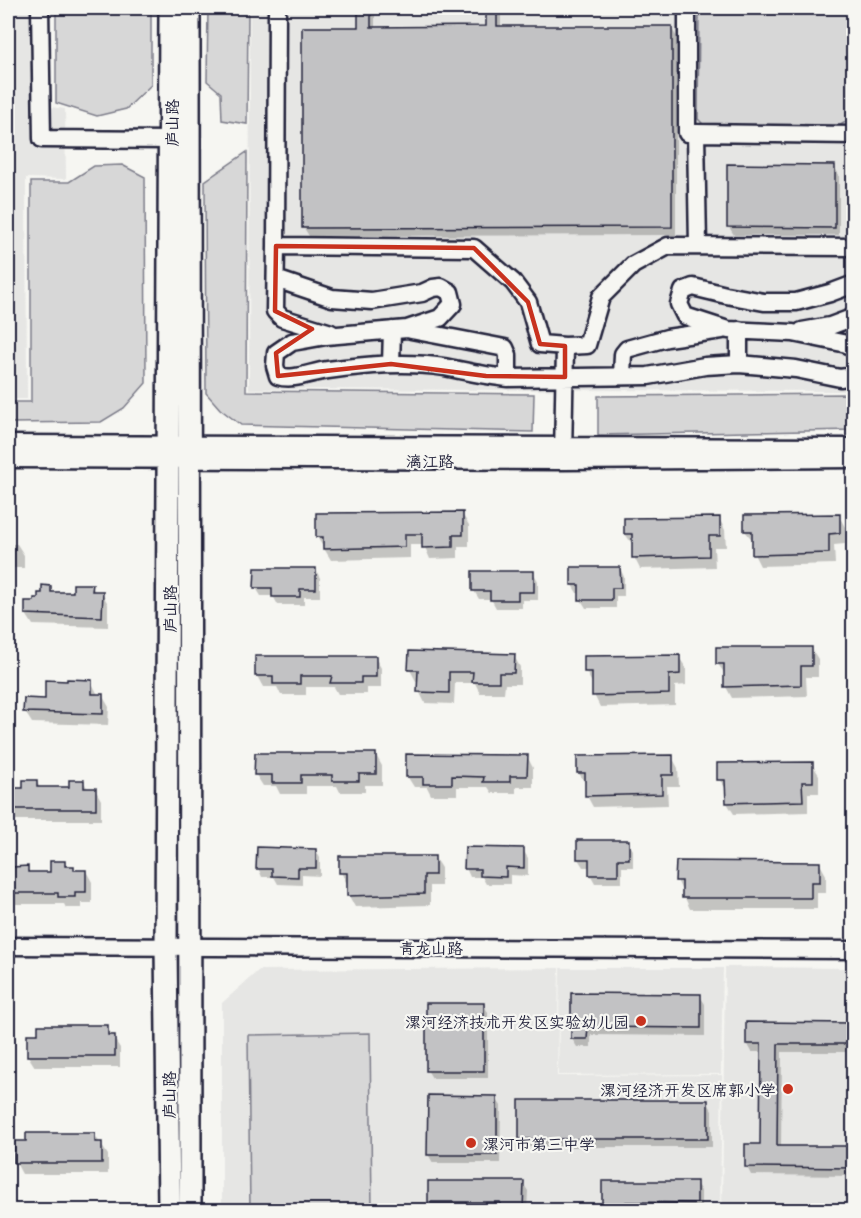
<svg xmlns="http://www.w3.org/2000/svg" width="861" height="1218" viewBox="0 0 861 1218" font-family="'Playpen Sans','LXGW WenKai TC',sans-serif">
<rect width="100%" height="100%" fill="#f6f6f2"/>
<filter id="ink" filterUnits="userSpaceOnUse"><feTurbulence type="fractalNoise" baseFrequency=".0167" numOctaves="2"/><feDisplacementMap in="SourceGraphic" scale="12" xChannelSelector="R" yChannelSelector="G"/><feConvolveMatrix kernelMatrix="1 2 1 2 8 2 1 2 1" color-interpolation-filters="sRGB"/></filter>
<g filter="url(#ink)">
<path fill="#e6e6e4" d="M8,8H51V107L65,109L66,179L26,178L27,399H8Z
M250,8H853V391L249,389Z
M725,967L853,968V1210H722Z
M559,968L557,1076L722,1075L720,1210H222V1003L259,970Z
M560,968H723L721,1074L558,1075Z"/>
<path fill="#d7d7d7" stroke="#7c7c89" stroke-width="1.5" d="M56,8H151V85L126,109L97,116L56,103Z
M208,8H248L247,124L222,120L221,93L207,81Z
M699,8H853V114H850L847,121L839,126L704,125L698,119Z
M247,152L246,391L534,394L533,432L241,425L220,409L206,393L205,181Z
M122,165L145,177L146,383L124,408L101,422L8,423V402H31V182H69L94,166Z
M853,394V430L598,435V396Z
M370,1033L372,1210H250L248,1035Z"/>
<path fill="#0003" d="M360,8H375V29L488,28V8H501V28L671,27L676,36V235L309,236L304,228L360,28Z
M834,166L839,175V235H734L729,227Z
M462,514L469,525V546H458V558L430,559L424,545H410V558L331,560L317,537Z
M839,516L845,527V544L834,545L835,564L760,566L754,554V542L745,531Z
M719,518L725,530L726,547H714L715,567L640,569L634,557L633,545L625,534Z
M8,536L12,544H17L24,555V568H8Z
M620,568L624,577V596H616V608H586L581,600V593H577L572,585Z
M316,570L320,578V597H304V605H278L273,596H261L256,588Z
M533,572L538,581V600H522V608H496L491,599H479L474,591Z
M92,586L96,593H102L108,604V627L33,625L26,614L50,587L54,593L74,594Z
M811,648L818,659V677H806L807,696L732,698L726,687V675L717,663Z
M514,656L520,667V684H505L504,693H480L475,683H455L454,704L425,703L419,691V681H416L410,670Z
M375,657L381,668V688H367V694H338L334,687H306V695H281L277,687H263L257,676Z
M679,657L686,668V685L675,686V705L600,707L594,695L592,683L586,672Z
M91,681L98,695H102L109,707L108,725L32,723L25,712V700H47Z
M376,755L382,766V785H365V792H340L337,786H306V794H280L276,786H263L256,775Z
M527,756L533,768V787H516V793H492L488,787H457V795H431L427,787H414L407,776Z
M672,757L678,768L679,786H667L668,805L593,807L587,796L586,784L578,772Z
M812,764L819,775V793H808V812L734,814L727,803V790L719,779Z
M36,781L41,789H70L83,781L88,789H95L101,800V820H14L8,809V790H25Z
M628,842L633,850V867H622V883H595L590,874V867H583L578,859Z
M316,850L320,858V876L302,875V885L278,884L274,877H262L258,868Z
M523,850L528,858V876L510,875V884H486L482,877H470L466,868Z
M434,857L441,868V886H430V905L355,907L349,896L347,884L341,872Z
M65,863L67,868H74L75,871H86L92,882V903H81V908H66L64,904H8V872L27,868L30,874H52Z
M820,864L826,875V893H817V909H690L677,880Z
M573,995L700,996L705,1004V1036L591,1035V1047H577L572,1039Z
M484,1004L488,1013V1078H432L427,1070Z
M854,1024V1052H782L781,1148H854V1176L751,1175L747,1167L761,1146L762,1052H752L747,1043Z
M107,1027L120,1048V1067H35L28,1056Z
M496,1098L501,1106L500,1163H433L428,1154Z
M707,1101L712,1110V1147H525L520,1139Z
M94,1134L108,1155V1174H22L16,1163Z
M604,1182L696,1183L701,1191V1210H604Z
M523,1183L528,1191L527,1210H434L429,1201Z"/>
<path fill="#c2c2c4" stroke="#22223b" stroke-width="1.5" d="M358,8H371V27L486,26V8H497V26H672V227L302,228V27H358Z
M727,164L835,165V228L727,227Z
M463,512V535H453V547L422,548V534H405V547L323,549V537H316V513Z
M840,514V533L829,534V553L752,555V531H744V515Z
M720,517V536H709V556L632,558V534H624V518Z
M571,567H620L621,588H612V600H579V585H571Z
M255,568H316V589H300V597H272V588H254Z
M472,571H534V592H518V600H490V591H472Z
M73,584H93L92,591H103L102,617L25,614V601H34V598H38V593H42V585L51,586V592H73Z
M716,647H812V666H801V685L724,687V664H716Z
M409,651L515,654L514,673H499V682H472L473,672H449V693L417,692L418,670H408Z
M680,655V674L669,675V694L592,696V672H584V656Z
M255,656H376V677H361V683H330L332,676H300V684H273V676H255Z
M67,679L92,680V694H103V714L23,712L24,698L45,699V680L67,681Z
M255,753H376V774H359V781H332V775H301V783H272V775H254Z
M406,754L528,755L527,776H510V782H483L484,777L452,776V784H423V777H406Z
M673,755V775H662V794L585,796V773H577V756Z
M813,762V782H802L803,801L726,803L725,780H717V763Z
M23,780H37V787H69V780H84V788H96V809H8V788H23Z
M577,840H629V859H618V875H589V859H577Z
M257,847L316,849V868H298V877L272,876V869H256Z
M465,847L524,848V868L506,867V877L480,876V869H464Z
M339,856H435V875H424V894L347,896V873H339Z
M50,861H65V866H74V870H86V892H75V897H58V893H8V870H12V867L28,866V872H50Z
M676,861L820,862V882H811V898H682V881H675Z
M571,993L701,994V1028L588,1027L587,1039H571Z
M426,1003H484V1071H426Z
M746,1022L854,1023V1044H778L777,1146H854V1168L745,1167V1144H760L761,1044H746Z
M38,1025H108V1035H115V1056H27V1034H38Z
M428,1095L497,1096V1155H427Z
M519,1100H708V1139H519Z
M26,1133H95V1142H102V1163H14V1141H26Z
M428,1181H524L523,1210H500V1202H428Z
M602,1181H697V1203L626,1202V1210H602Z"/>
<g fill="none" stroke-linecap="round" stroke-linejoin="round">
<g stroke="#22223b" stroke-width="21">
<path id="minor" d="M40,8L42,139L171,140
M277,8L276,246L474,248L513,282L528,302L540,344L565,346L587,345L601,297L633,265L668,246L854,247
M687,8V133H696
M276,246L275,311L282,318L331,333
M698,246L696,133L854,135
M276,279L332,298L372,301L422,293L433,288L441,287L450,292L453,304L440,318L407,329L326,336L304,340L292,342L276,353L275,366L278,376C294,381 311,372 328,370C366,365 406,361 444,367C465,371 486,376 508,378L648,376L705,366L739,364L796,369L840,378L854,376
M854,284L830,293L796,302H764L726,295L693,287L683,291L679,304L685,316L728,330L793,333L847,344L854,350
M411,330L505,348L508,355V378
M802,331L830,326L854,317
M391,364L392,330
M739,364V330
M622,376L623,354L627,349L667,338L722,330
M8,444L854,447
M563,457L565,346
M8,459L563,461L854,459
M8,946L854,950"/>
</g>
<g stroke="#22223b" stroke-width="26">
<path id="major" d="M189,8L190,1210
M169,1210L166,946L170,8"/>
</g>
<use href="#minor" stroke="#f6f6f2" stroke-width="16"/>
<use href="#major" stroke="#f6f6f2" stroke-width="21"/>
</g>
</g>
<path fill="none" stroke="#c8321e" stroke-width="4.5" stroke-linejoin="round" d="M276,246L474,248L528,302L540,344L565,346V377L486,376L391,364L278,376L276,353L312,329L275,311Z"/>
<g fill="#c8321e" stroke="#f6f6f2" stroke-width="2">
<circle cx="641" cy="1021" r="6"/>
<circle cx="788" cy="1089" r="6"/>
<circle cx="471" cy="1143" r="6"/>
</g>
<g text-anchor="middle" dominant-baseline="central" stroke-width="4.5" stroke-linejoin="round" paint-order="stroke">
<g font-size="16" fill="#22223b" stroke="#f6f6f2">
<text transform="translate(171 123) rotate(-90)">庐山路</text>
<text x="430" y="460">漓江路</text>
<text transform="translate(169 609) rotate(-90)">庐山路</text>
<text x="431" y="947">青龙山路</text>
<text transform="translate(168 1095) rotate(-90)">庐山路</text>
</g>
<g font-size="16" fill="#22223b" stroke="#f6f6f2" text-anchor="end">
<text x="629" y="1021">漯河经济技术开发区实验幼儿园</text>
<text x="776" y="1089">漯河经济开发区席郭小学</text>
<text x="483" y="1143" text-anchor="start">漯河市第三中学</text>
</g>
</g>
<rect width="861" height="1218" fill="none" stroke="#f6f6f2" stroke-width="30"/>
<rect x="15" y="15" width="831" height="1188" fill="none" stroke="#22223b" stroke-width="2" filter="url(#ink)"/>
</svg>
